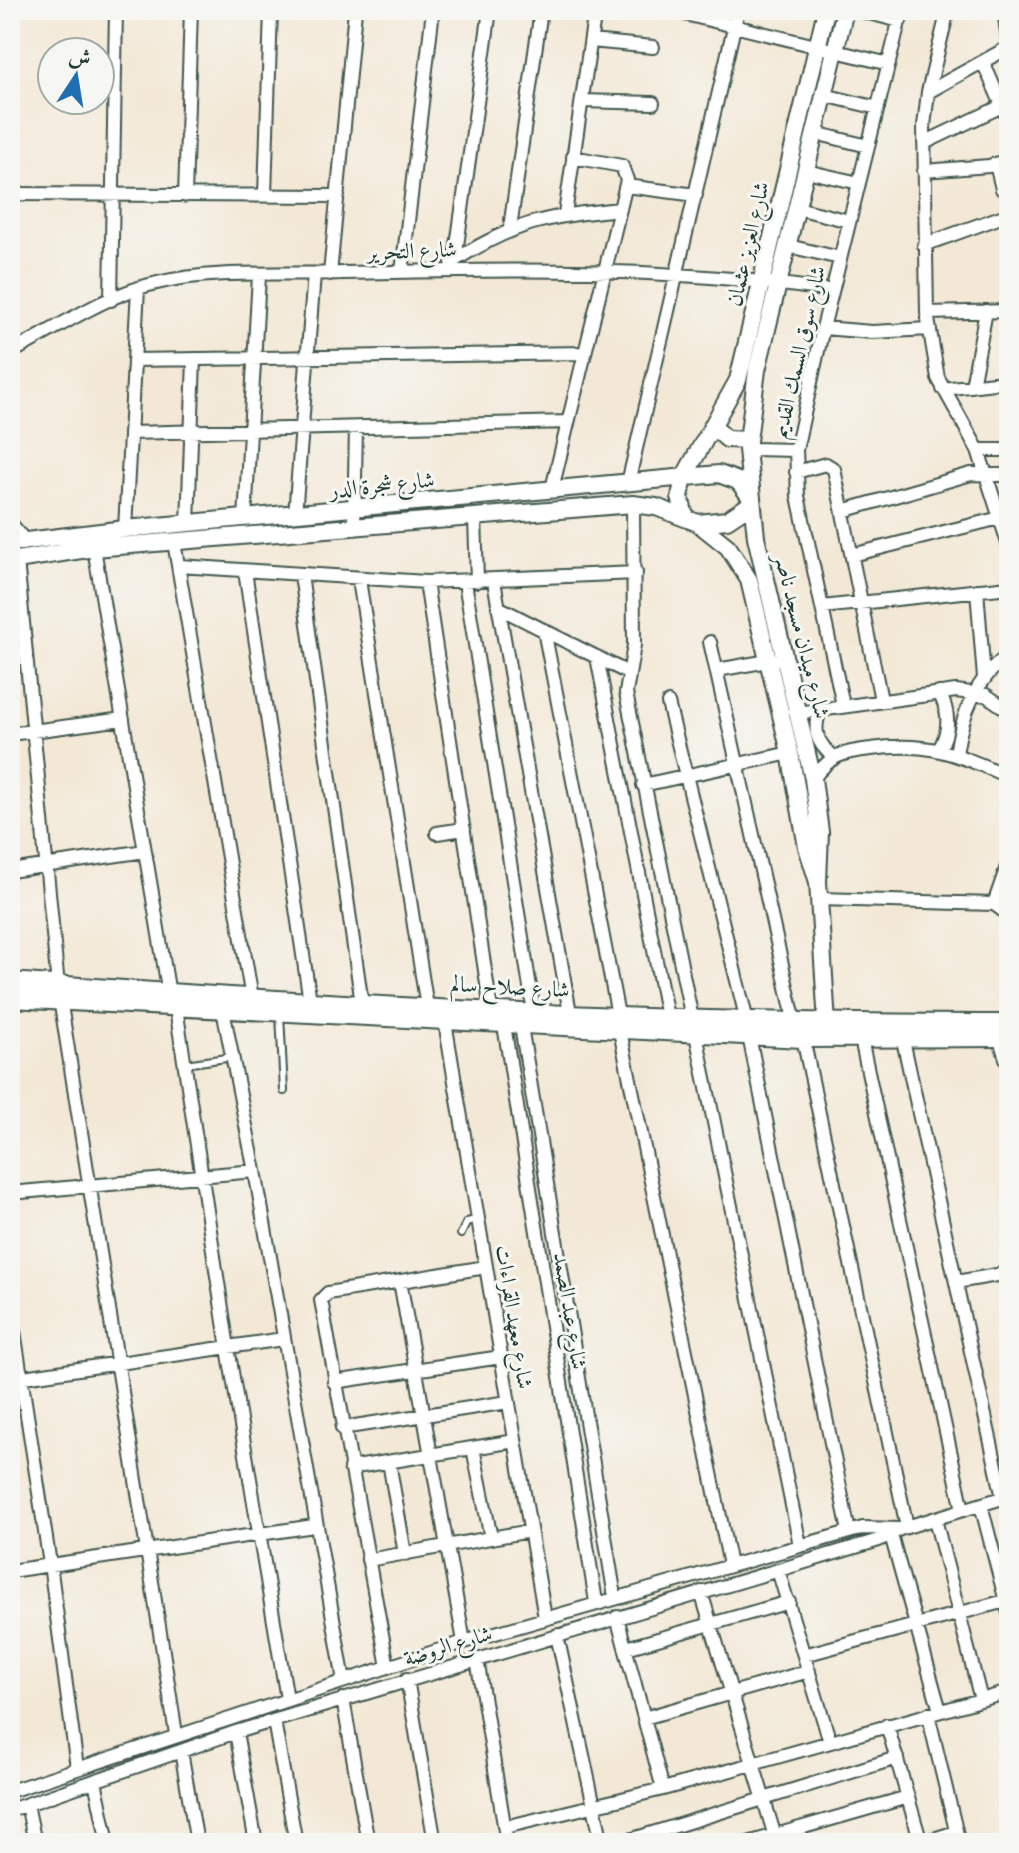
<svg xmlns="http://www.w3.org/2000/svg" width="1019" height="1853" viewBox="0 0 1019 1853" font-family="Alegreya,Amiri,serif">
<rect width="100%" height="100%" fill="#f6f6f2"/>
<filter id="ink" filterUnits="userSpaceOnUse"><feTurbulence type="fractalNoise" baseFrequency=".0125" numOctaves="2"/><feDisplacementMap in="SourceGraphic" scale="16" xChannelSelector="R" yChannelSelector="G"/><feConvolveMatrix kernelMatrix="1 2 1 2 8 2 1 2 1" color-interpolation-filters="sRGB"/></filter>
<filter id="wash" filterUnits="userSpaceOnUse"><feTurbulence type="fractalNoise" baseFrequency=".006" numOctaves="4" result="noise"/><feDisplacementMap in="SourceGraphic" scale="32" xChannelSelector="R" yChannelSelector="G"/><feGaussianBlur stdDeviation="1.8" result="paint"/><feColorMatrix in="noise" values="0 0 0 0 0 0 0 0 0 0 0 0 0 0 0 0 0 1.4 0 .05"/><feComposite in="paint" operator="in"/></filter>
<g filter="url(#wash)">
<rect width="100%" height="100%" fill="#f3e8d6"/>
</g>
<g filter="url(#ink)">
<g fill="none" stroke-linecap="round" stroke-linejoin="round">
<g stroke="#3f574c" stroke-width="10">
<path id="service" d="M280,1015L284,1091
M185,1064L233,1057
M461,1234L467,1222L477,1219"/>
</g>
<g stroke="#3f574c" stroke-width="16">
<path id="minor" d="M857,10L900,21
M948,10L928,92L924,126L927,313L938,378L978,450L1009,546
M1004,10L1009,47
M685,14L889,64
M591,41L653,47
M983,62L1009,121
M928,92L1009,47
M824,95L878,108
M582,101L653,103
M815,133L868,146
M924,143L1002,106
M996,164L1002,189
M806,171L859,183
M924,171L989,166L1009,160
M626,186L696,195
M10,194L338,196
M265,195L271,10
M185,196L191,10
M797,208L849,221
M565,214L595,10
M510,228L541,10
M924,245L1009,214
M788,246L840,258
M455,260L490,10
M452,262C515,222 547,216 620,209
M402,272L433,10
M330,274L355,10
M111,300L116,10
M927,313L1009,311
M823,328L872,332L930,329
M10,353C56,329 106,294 157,283C213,269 285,275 344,273C508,269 669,266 832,291
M134,360L585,353
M972,386L986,311
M943,389L994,383
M130,433L568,422
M747,449L796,450
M978,450H1001
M796,472L826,464L834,469L881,700
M628,483L738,10
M552,489L627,180L622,166L573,157
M633,504L634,645L626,693L692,1019
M843,511L971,474L1009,475
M295,515L314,274
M475,517L477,581
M245,519L259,276
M188,524L194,359
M354,526L356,428
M125,529L138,288
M174,542L253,1004
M94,548L169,994
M852,555L1000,518
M17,560L58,986L176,1734
M179,566L426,582L636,573
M245,571L310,1001
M301,575L362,1004
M359,580L427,1007
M494,581L570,1013
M426,582L491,1010
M465,582L534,1012
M977,590L984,678
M498,607L628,673
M822,607L1009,587
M544,630L618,1015
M710,642L795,1023
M597,657L667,1017
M717,670L774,660
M939,693C950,712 950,729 940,748
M668,703L747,1021
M843,705L798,496L796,450L823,328L902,10
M820,710C813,730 816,743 833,756
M798,713L956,691L986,695L1009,711
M10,734L123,719
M956,754C962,714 975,679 1009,655
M813,779C830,755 843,752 871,749C929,741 957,754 1009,777
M643,785L790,753
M437,833L464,829
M10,871L145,851
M820,899L994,904L1009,861
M994,904L1009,915
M176,1008L228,1348L287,1699
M223,1010L255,1171L344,1681
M445,1022L545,1618
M504,1025L596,1602
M521,1026L615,1597
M620,1031L730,1565
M696,1034L800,1545
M749,1036L849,1532
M999,1037L1009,1067
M803,1038L907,1527
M861,1039L963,1510
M903,1040L1003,1498
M10,1193L255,1171
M400,1281L464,1642
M956,1282L1009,1273
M10,1305L50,1564L77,1768
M10,1379L283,1339
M334,1382L501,1357
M342,1428L508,1402
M473,1448L491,1538
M389,1462L405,1554
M350,1468L515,1441
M981,1505L1009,1613
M935,1519L981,1700
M891,1535L940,1711
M368,1560L530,1531
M778,1570L830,1742
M10,1571L314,1526
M701,1592L777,1843
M617,1617L663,1789
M557,1635L602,1843
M626,1648L789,1602
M804,1655L1009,1600
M477,1659L507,1843
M388,1667L321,1300L328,1293L486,1267
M407,1679L435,1843
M343,1699L368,1843
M928,1714L959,1843
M644,1718L809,1671
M274,1721L296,1843
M887,1725L921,1843L956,1832
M236,1732L256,1843
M181,1751L197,1843
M95,1781L108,1843
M10,1791L464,1642L863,1528L900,1529
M27,1804L35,1843
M10,1810L236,1732L879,1540L900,1529L1009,1496
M505,1827L663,1789L1009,1692
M620,1843L897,1758
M748,1843L908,1797"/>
</g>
<g stroke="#3f574c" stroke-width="20">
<path id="tertiary" d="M712,426L727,439L748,440
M685,516L680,497L684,477L738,380L826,10
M698,523L727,520L751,504
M10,543L125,529L719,474L738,481L749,495
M10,561L94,548L633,504L656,507L698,523L728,547L749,580L790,753L807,847L818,882
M827,1024L818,882L820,832L813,779L756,537L747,449L757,370L845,10"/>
</g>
<g stroke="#3f574c" stroke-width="22">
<path id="secondary" d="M10,527L21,541
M10,982C342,1006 676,1025 1009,1024
M10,998L803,1038L1009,1037"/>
</g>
<use href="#service" stroke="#fff" stroke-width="6"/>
<use href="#minor" stroke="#fff" stroke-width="12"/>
<use href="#tertiary" stroke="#fff" stroke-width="16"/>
<use href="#secondary" stroke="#fff" stroke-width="18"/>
</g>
</g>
<g text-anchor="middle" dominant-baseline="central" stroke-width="6" stroke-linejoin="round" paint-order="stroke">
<g font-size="22" fill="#1f3d34" stroke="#f6f6f2">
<text transform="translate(748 244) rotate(-77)">شارع العزيز عثمان</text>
<text transform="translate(412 251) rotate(-2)">شارع التحرير</text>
<text transform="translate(799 352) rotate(-77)">شارع سوق السمك القديم</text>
<text transform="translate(382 485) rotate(-6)">شارع شجرة الدر</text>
<text transform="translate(802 636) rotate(76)">شارع ميدان مسجد ناصر</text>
<text transform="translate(510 987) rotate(3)">شارع صلاح سالم</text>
<text transform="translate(570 1311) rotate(81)">شارع عبد الصمد</text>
<text transform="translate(514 1317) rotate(81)">شارع معهد القراءات</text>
<text transform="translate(448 1646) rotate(-17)">شارع الروضة</text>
</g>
</g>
<rect width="1019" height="1853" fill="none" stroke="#f6f6f2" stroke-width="40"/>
<g transform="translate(76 76) rotate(12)"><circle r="38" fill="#f6f6f2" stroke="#a0aca6" stroke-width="2"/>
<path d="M0-6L14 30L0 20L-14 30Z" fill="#1f6fb2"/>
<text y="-12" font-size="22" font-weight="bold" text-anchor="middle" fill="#1f3d34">ش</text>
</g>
</svg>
